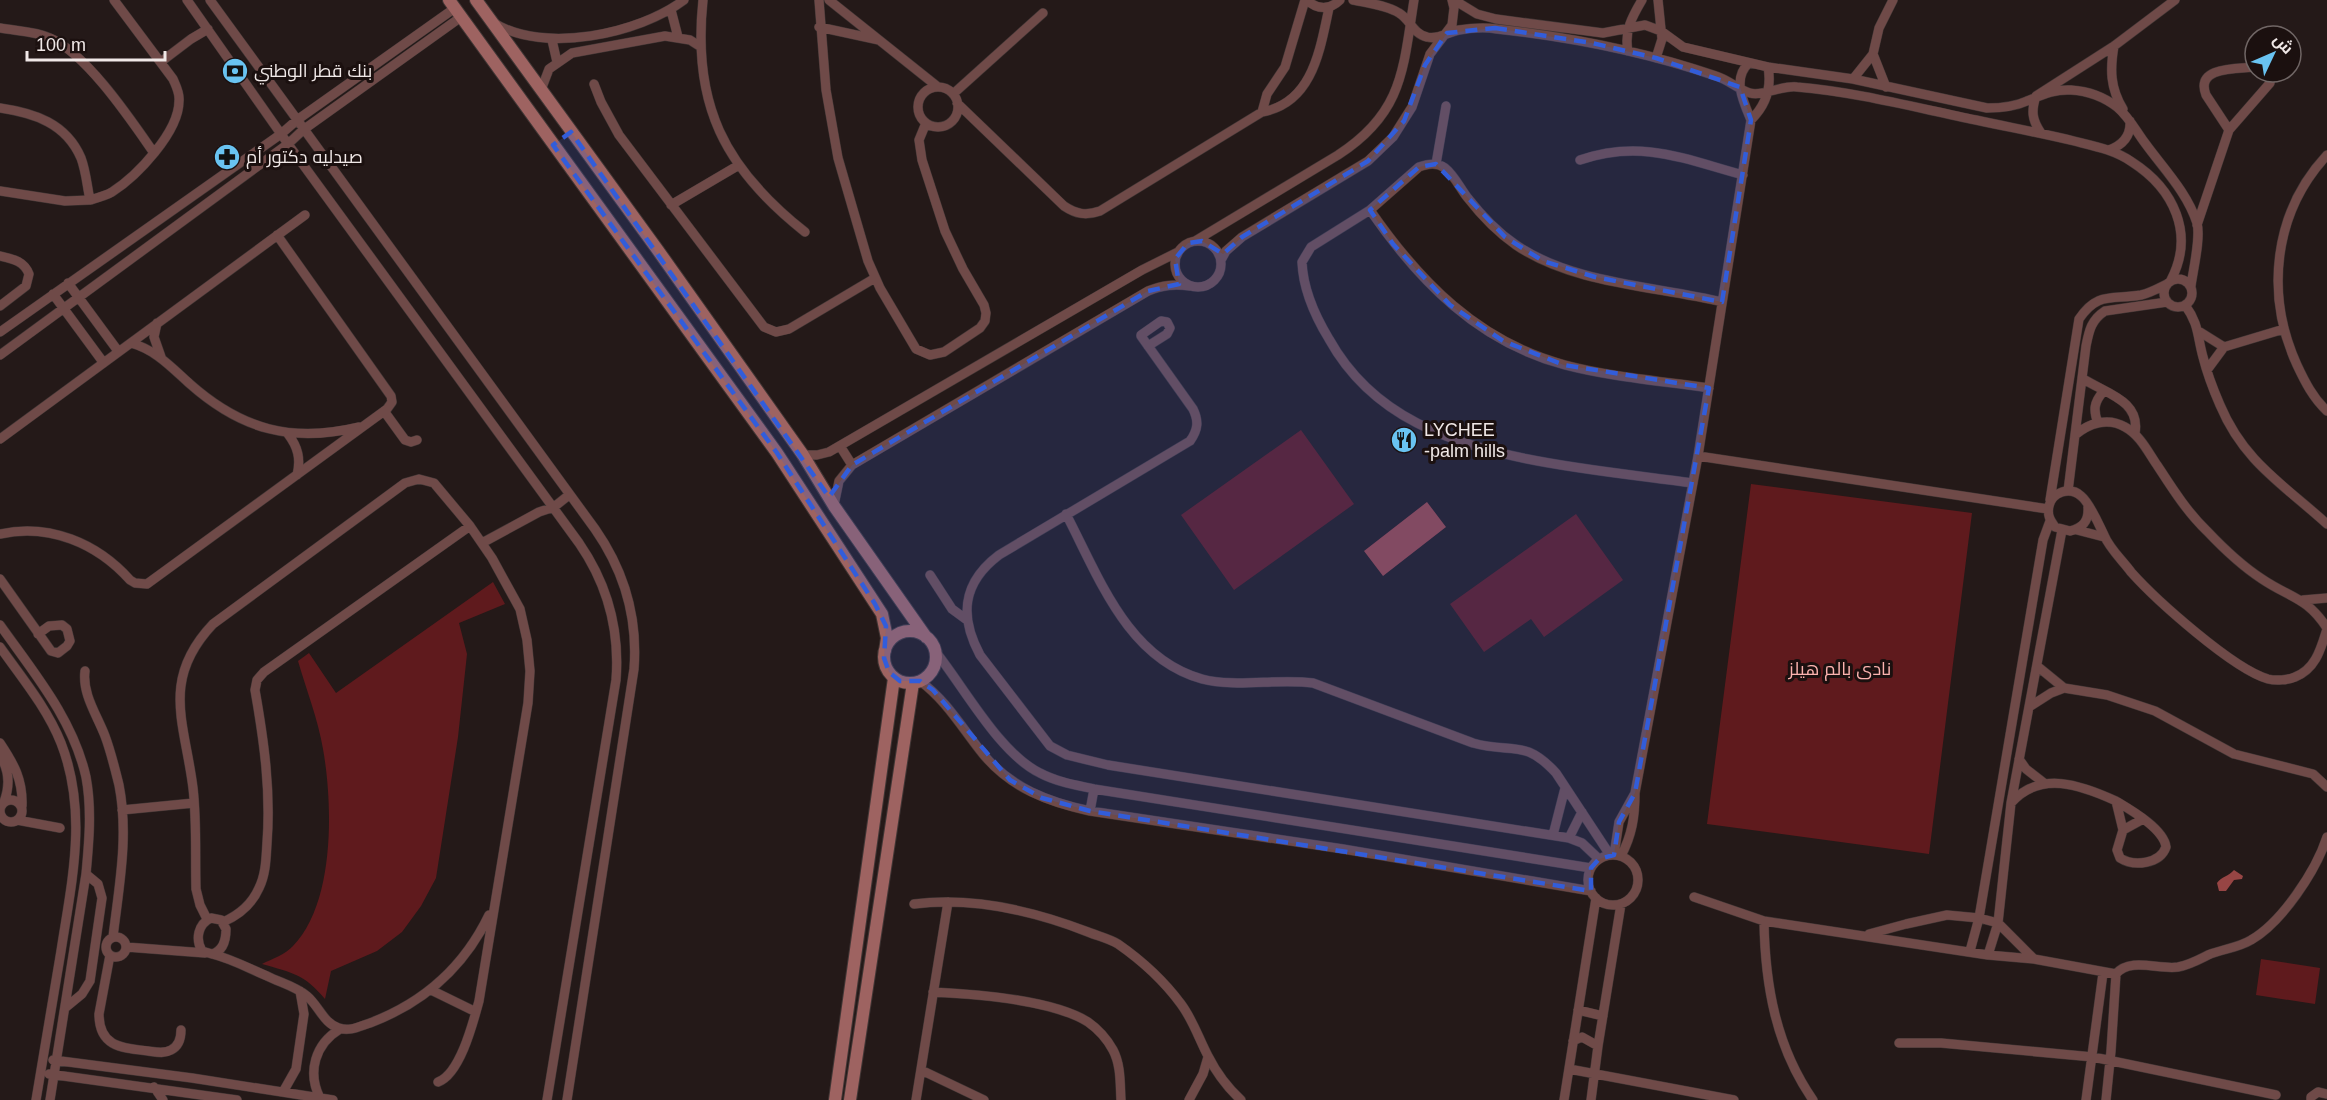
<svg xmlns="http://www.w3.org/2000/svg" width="2327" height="1100" viewBox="0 0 2327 1100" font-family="Arial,Cairo,sans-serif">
<rect width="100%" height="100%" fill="#241918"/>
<path fill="#5f1a1d" d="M1301,430L1354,504L1234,590L1181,515Z
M1751,484L1972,513L1929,854L1707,824Z
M1576,514L1623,580L1544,637L1531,619L1484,652L1450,604Z
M493,582L505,604L459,623L467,654L458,737L436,878L421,906L402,932L377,951L331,971L325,999C304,974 293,973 262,964C272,959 286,954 293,946C335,903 333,805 323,749C318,719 306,689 298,661L309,653L336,693Z
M2261,959L2320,968L2315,1004L2256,995Z"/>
<path fill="#974544" d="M1427,502L1446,527L1383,576L1364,551Z
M2234,870L2243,876L2242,879L2234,880L2226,891H2219L2217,883C2221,877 2229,876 2234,870Z"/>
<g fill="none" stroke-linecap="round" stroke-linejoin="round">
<g stroke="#413635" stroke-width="10">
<path id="street" d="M187,0L288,144L579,543C608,585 620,629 616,680L547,1100
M210,0L595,529C625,572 638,617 634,669L567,1100
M703,0C692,104 724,168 805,232
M819,0L826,90L838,158L868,261L880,288L916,349L930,355L944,352L980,328L985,321L986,313L984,305L963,269L945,231L922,160L919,140L926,123
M829,0L938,87
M1307,0C1317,10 1330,10 1340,0
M1353,0C1367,3 1386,5 1399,13C1410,19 1413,34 1427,37C1438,40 1448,32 1459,30C1471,28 1485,27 1497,29C1571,37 1646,52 1716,76C1729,80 1739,90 1750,93C1762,97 1781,85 1797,87C1857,92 1917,108 1976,120C2008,127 2041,133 2074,141C2094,146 2115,150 2132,162C2174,189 2195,234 2171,280
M1454,0L1477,14L1496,19L1603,33L1645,25L1661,31L1683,47L1768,67L1853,79L1987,108C2001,108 2014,107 2027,101C2042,95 2054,89 2071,90C2087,91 2104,97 2117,107C2129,117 2136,131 2145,143C2163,168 2187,192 2197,223C2201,238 2193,270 2191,286
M671,10L678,37
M494,23C544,54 639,34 684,0
M819,27L879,40
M0,28C16,31 35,31 50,38C87,54 131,120 154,153
M552,40L557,62
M2114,46C2110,69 2110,88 2123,109
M1628,51C1624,31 1632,17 1642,0
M1873,54L1886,87
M1656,58L1662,39L1658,0
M162,61L191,39L208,29
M2255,67C2237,69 2195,66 2206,95L2229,130L2270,83L2269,72
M1853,79L1873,54L1879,28L1893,0
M594,84L601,102L619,135L764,327L776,332L789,329L875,278
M918 107a20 20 0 1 1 40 0a20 20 0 1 1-40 0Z
M541,90L549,69L572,53L665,36L690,40L701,47
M953,94L1043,13
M957,103L1064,206C1076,214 1086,216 1100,211L1262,112C1313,103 1320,49 1329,8
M0,108C34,113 66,123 81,158C86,171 87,186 90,200L65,201L0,191
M1262,112L1267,94L1285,67L1305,0
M1751,120C1766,105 1772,88 1768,67
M2041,133C2032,120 2031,111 2036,96L2114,46L2175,0
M2109,150C2123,145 2131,136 2130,121
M2327,155C2273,213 2265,295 2297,365C2305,382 2313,398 2327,411
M1580,160C1641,139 1684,159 1743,175
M1436,164L1446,106
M90,200C97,198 105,196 112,192C137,176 179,132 179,101C180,93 176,86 173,79L114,0
M671,205L739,165
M1370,210C1419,281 1478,342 1565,365C1611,377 1661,381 1709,388
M2197,225L2229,130
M1175 264a23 23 0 1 1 46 0a23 23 0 1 1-46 0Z
M1195,241L1338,155C1403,113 1403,70 1414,0
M0,256C13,259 24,261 29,274L26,286L0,306
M1221,260L1226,251L1242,237L1368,161L1393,137L1412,107L1430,54L1452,25L1454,8L1452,0
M2164 293a14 14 0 1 1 28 0a14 14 0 1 1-28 0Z
M68,283L118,351
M53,294L103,362
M2185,305C2199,324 2197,335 2203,357C2207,373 2213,389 2220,405C2244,462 2283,484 2327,524
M157,323L154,337L161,357
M0,332L281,134L297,120L455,8
M2200,332L2224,347
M131,343C156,350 171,367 190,384C242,430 292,443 359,427
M1148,346L1167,334L1170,328L1167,322L1161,321L1141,335V336L1193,409C1199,421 1198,430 1190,441L999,555C962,583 959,616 980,655L1050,746L1067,755L1108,765L1569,838L1582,843L1599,859
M0,355L288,144L303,130L461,17
M2207,370L2224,347L2284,329
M2082,378C2104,393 2141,400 2135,433
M384,411L405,440L411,442L417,440
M2098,423C2093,410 2094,402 2103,392
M288,434C298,447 301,459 297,475
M2075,435C2089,423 2108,417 2125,427C2140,435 2148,452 2157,465C2172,488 2187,512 2207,531C2224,549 2242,566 2262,579C2290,598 2307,597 2327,628
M0,439L305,215
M840,446L852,465
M803,455H817L829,452L1142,270L1178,252
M1698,456L2048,509
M1693,483C1608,471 1493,463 1417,423C1380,404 1349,375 1329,339C1315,316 1303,288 1302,262L1311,247L1370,210L1419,167C1428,164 1436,162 1445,168C1454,175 1460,188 1467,197C1481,215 1497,232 1516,245C1573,284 1656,286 1722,302
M2068,491L2086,346C2089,331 2091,320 2105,311L2167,302
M2050,500L2079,319C2098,291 2112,300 2141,295C2150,293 2159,288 2167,284
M834,505L839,481L852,465L1148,291C1163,285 1174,284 1190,286
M2088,507C2089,521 2083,528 2070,531L2055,527C2050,520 2047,515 2049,506C2052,492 2070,486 2081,496C2090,503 2099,525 2104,535C2109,548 2123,561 2131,572C2156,600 2233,669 2268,679C2276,681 2288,680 2295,677C2316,669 2321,648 2327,629
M1066,514C1099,577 1127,658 1202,679C1235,688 1278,678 1313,683L1473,743C1512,754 1524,738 1556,773L1610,855
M2077,530L2104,537
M0,534C49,523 97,543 130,580L135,583L147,584L387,409L392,402L391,396L277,235
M482,543L539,512L554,507L569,495
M930,575L952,609L967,620
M0,579L51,651L58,653L67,646L70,641L67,629L62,625L49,626L38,634
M2303,600L2327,598
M0,625C34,673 73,719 86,777C92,809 89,842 86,874L50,1100
M0,647C22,678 47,708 61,743C88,812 72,880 61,951C53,1001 44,1050 36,1100
M935,651C964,687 999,753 1040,773C1057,782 1076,785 1094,789L1591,868
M2037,666L2064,688L2107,695L2155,711L2234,754L2313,774L2327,787
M85,671C82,694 97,715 105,736C111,752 115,769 119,785C129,836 119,886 113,937
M920,681C947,701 962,728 983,754C1011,788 1048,802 1090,811L1343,849L1591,891
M2029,707L2051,693L2064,688
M0,743C14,764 23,780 22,806
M0,756C10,771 10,786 4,802
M2019,759L2026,769L2044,783
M0 811a11 11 0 1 1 22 0a11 11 0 1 1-22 0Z
M2011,803C2040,770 2081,785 2116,801L2123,830L2117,850L2120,858C2134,867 2160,864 2166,847C2164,829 2131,810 2116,801
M122,810L194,803
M1090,811L1094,789
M17,820L60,828
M2123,830L2143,819
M1553,835L1565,788
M1569,838L1582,812
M1614,855L1619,822L1634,795
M1588 880a25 25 0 1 1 50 0a25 25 0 1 1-50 0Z
M1621,856C1632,835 1635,817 1635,793L1698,456L1751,120C1743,101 1732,78 1749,63
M1694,897L1764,921L1988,955L2034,959L2116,974C2130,957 2159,970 2178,967C2189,965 2198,960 2208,955C2222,949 2238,948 2251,940C2282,922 2316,871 2327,837
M914,904C972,897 1034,911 1088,932C1098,936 1110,939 1118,944C1141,960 1164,981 1181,1004C1193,1020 1199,1039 1208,1056C1216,1072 1228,1088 1241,1100
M211,918L221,920L226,929C226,940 223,951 212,954L202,951C195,939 198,924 211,918Z
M207,919L200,905L196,889C195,856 197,822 193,788C185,723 160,680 213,624L405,483L419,479L434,483L470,526L492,558L520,609L527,640L530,671L528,703L479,1001C473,1023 460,1074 438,1082
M1764,921C1765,985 1776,1047 1813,1100
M223,922C239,915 252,904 259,888C266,874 266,858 267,843C271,791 264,741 255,690L257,680L264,672L470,526
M1869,934L1906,924L1947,915L1979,918L1998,923L2034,959
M106 947a10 10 0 1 1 20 0a10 10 0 1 1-20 0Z
M126,947L205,953
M1970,951L1979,918L2043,540L2050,521
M212,954C232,959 248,968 267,976C281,983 295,986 307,996C319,1006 324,1024 339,1028C350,1032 360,1026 370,1023C423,1003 464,967 489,915
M110,955L99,1014C99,1047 122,1048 148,1051C156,1052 164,1054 171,1050C179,1046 181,1038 181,1030
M1988,955L1998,923L2011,803L2062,530
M431,990L476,1012
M933,992C975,994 1053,1000 1088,1022C1098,1029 1107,1039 1113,1050C1121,1065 1120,1083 1121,1100
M65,1008L82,994L90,981L102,898L98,884L86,874
M1578,1010L1603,1016
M1573,1041L1582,1037L1598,1046
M1899,1043H1941L2093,1057L2276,1095
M53,1060L192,1078L333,1100
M1569,1069L1734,1100
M921,1070L984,1100
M49,1074L237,1100
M154,1087L163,1100
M283,1092L296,1069L304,1014L300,991
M320,1098C307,1072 315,1044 340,1029
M916,1100L948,902
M1189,1100L1203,1074L1208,1057
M1564,1100L1596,898
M1591,1100L1598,1046L1621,904
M2086,1100L2103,973
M2106,1100L2111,1051L2116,974
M2311,1100V1097L2318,1092L2327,1094"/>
</g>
<g stroke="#413635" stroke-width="14">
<path id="secondary" d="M449,0L777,453L882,614L887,638L885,651
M476,0L657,249L803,455L834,506L926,637
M884 657a26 26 0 1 1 52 0a26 26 0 1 1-52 0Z
M835,1100L894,678
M850,1100L913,683"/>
</g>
<use href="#street" stroke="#6f4a48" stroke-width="9"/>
<use href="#secondary" stroke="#9e6361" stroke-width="12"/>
</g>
<path fill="#325dda" fill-opacity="0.2" stroke="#325dda" stroke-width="4.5" stroke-dasharray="12 8" stroke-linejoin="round" d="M1495,28L1592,43L1656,58L1740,87L1751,120L1722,302L1595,277L1543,261L1505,237L1436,164L1419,167L1370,210L1393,244L1450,305L1503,341L1564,365L1709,388L1635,793L1619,822L1614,855L1599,859L1591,868V891L1090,811L1042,798L1010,780L933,690L920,681H900L889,672L884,658L886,626L875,604L777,453L553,145L571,132L829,497L852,465L1148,291L1179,284L1175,259L1188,243L1202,241L1223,254L1242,237L1368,161L1404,121L1425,65L1447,33Z"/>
<defs>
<g id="bank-disc" transform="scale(1.35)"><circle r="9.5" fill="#69c3f1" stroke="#1b100f"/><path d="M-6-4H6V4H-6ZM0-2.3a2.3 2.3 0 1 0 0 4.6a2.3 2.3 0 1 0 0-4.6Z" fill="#111"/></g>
<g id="pharmacy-disc" transform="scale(1.35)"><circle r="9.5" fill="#69c3f1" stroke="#1b100f"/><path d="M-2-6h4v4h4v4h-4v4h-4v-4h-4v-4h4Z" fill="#111"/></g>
<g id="restaurant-disc" transform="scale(1.35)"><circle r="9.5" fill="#69c3f1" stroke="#1b100f"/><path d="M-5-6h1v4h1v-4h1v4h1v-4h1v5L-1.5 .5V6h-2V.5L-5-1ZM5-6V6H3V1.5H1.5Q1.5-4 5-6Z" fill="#111"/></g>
</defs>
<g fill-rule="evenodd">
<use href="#bank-disc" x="235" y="71"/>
<use href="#pharmacy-disc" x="227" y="157"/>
<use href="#restaurant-disc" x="1404" y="440"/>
</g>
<g text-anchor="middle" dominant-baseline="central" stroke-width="6" stroke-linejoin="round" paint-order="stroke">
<g font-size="18" fill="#f0e8e7" stroke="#1b100f" text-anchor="start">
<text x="254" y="71">بنك قطر الوطني</text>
<text x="246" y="157">صيدليه دكتور أم</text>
<text x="1424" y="430">LYCHEE<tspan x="1424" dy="21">-palm hills</tspan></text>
</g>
<g font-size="18" fill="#fcb3af" stroke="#1b100f">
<text x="1840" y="669">نادى بالم هيلز</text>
</g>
</g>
<g transform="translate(2273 54) rotate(46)"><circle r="28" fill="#1b100f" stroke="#706665" stroke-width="1.5"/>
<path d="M0-4.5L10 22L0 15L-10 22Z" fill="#69c3f1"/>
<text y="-9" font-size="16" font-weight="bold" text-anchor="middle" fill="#f0e8e7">ش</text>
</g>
<path d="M27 51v9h138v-9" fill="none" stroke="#f0e8e7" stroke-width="3"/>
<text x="36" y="51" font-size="18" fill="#f0e8e7" stroke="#1b100f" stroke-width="4.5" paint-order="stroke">100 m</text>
</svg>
